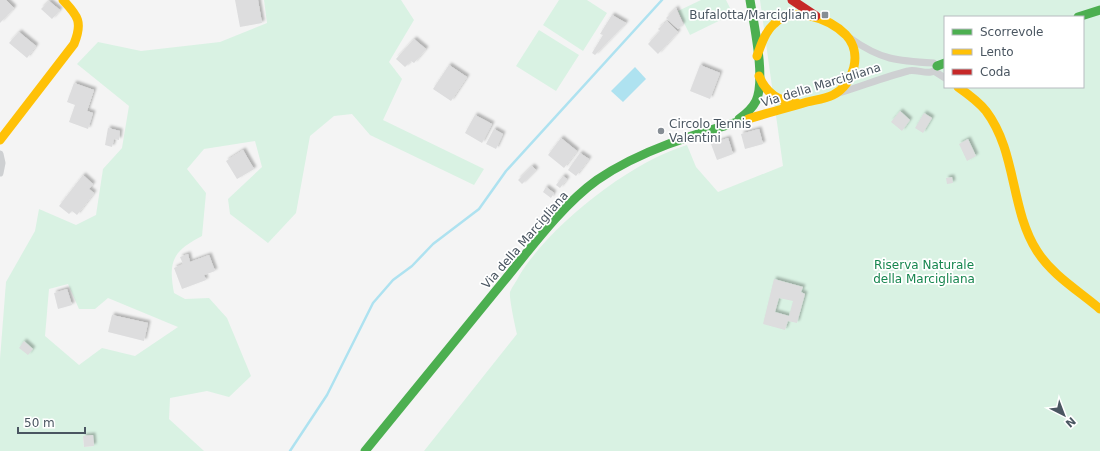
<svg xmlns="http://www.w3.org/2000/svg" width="1100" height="451" viewBox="0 0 1100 451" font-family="'DejaVu Sans',sans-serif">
<defs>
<filter id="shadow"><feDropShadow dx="2.5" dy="-2.5" stdDeviation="1" flood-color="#0004"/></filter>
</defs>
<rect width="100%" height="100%" fill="#f4f4f4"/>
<path fill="#d9f2e3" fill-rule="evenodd" d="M264,0H401L414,20L389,62L402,79L383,120L484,169L474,185L370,135L352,114L334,116L310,136L296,213L268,243L230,214L228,199L262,167L255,141L204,149L187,169L206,193L202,236C173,251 168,261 174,293L185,299L209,298L227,318L251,376L229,397L207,391L170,398L169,419L204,451H0V359L6,282L35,231L39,209L76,225L96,215L103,169L122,148L129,106L77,64L98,42L141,51L220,42L267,23ZM68,284L79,309H95L108,298L178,327L135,356L102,348L79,365L45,336L49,289ZM93,435L94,446L84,447L83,436Z
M559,0H587L607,13L583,51L543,25Z
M701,0H726L733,14L690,35L678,11Z
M760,0H1100V451H424L517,334C515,326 509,298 510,292C512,286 517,281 519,276C550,225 630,162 687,145L696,167L718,192L783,166ZM945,17H1083V87H945Z
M539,30L579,55L556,91L516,66Z"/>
<path fill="#aee2f0" d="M635,67L646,79L623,102L611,91Z"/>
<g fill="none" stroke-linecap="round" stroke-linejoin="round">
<path stroke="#aee2f0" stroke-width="2.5" d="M290,451L327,395L373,303L393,280L412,266L433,244L479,209L506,171L662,0"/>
</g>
<path fill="#ddddde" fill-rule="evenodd" filter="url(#shadow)" d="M0,0H6L14,8L0,23Z
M235,0H258L262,23L240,27Z
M49,1L60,10L52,19L41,9Z
M676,8L683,24L678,29L666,18Z
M612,15L626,23L595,55L592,53L603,35L600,34Z
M667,21L678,32L658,54L648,44L660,31L658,29Z
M19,32L36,46L27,58L9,43Z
M414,39L426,49L414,63L411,61L405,67L396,59Z
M449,65L467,77L451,101L433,89Z
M700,65L720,73L710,99L690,91Z
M74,83L94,90L87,111L93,113L88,129L69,122L75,105L67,102Z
M900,111L910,120L902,131L891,122Z
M924,113L932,118L923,133L915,128Z
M475,115L492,124L482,143L465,133Z
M108,128L120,131L119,140L114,139L112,147L105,145Z
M494,129L503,134L496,149L486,144Z
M759,129L763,144L745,149L741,134Z
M561,138L577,151L564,168L548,155Z
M728,138L733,154L717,160L711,144Z
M968,139L976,156L967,161L959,144Z
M243,150L254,169L237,179L226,161Z
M580,153L589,159L576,176L568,170Z
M532,166L536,170L522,184L518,180Z
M83,175L93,184L89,189L94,193L77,215L72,211L69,214L59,206Z
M563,176L567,179L560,188L556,185Z
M952,177L953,183L947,184L946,178Z
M546,187L554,193L551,198L543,192Z
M188,254L190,262L209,255L215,271L204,275L206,280L182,289L174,268L183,264L180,257Z
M774,279L803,287L801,292L805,294L797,323L788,321L785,330L763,324ZM779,298L793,301L789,316L775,312Z
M67,289L72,305L58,309L54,293Z
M112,315L148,323L144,341L108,332Z
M24,341L33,349L28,355L19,348Z
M93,435L94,446L84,447L83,436Z"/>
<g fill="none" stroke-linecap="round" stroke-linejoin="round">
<path stroke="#ced0d2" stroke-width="7" d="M934,71L945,78
M839,93C862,86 885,77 908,71C917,68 932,78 937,67L934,63C897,61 881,60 850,38
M0,154L2,163L0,173"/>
<path stroke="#4caf50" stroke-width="9" d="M1078,17L1100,10
M937,66L945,63
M739,119C746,114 752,109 756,101C766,79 754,25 750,0
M365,451C411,395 457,339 503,282C530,249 562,205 597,180C642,149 696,134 748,119"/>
<path stroke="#ffc107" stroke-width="9" d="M759,76C766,93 778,102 797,103
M958,87C968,94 978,101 986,111C1017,152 1010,209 1037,251C1052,275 1079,291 1100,309
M748,119C767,113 787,108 807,102C815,100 825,99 833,95C854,84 863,53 846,35C829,18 793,5 774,24C765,32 761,45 757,56
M0,140L74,44C83,22 78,16 63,0"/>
<path stroke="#c62828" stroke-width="9" d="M792,0L816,16"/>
</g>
<g fill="#868d94" stroke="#fff" stroke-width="1.5">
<rect x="821" y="11" width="8" height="8" rx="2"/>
<circle cx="661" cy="131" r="4"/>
</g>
<g text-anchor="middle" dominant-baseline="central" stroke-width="3.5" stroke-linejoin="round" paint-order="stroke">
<g font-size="12" fill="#4a5661" stroke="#fff" text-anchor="end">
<text x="817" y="15">Bufalotta/Marcigliana</text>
<text x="669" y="124" text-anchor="start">Circolo Tennis<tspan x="669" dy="14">Valentini</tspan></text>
</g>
<g font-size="12" fill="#4a5661" stroke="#fff">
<text transform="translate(821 85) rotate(-17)">Via della Marcigliana</text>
<text transform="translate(525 240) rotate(-49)">Via della Marcigliana</text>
</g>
<g font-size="12" fill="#17864f" stroke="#fff">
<text x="924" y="265">Riserva Naturale<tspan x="924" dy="14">della Marcigliana</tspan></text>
</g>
</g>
<rect x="944" y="16" width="140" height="72" fill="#ffffff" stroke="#b7bbc0"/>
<rect x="952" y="29" width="20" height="6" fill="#4caf50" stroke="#b7bbc0"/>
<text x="980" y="36" font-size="12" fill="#4a5661">Scorrevole</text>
<rect x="952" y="49" width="20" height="6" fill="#ffc107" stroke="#b7bbc0"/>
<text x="980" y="56" font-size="12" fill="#4a5661">Lento</text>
<rect x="952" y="69" width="20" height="6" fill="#c62828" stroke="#b7bbc0"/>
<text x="980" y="76" font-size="12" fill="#4a5661">Coda</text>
<g transform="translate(1064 415) rotate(138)" stroke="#ffffff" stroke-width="3" paint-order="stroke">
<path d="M0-3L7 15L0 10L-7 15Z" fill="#4a5661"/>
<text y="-6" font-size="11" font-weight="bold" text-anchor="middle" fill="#4a5661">N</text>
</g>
<path d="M18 427v6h67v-6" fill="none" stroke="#4a5661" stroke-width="2"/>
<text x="24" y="427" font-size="12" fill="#4a5661" stroke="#ffffff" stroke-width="3" paint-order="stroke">50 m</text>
</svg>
